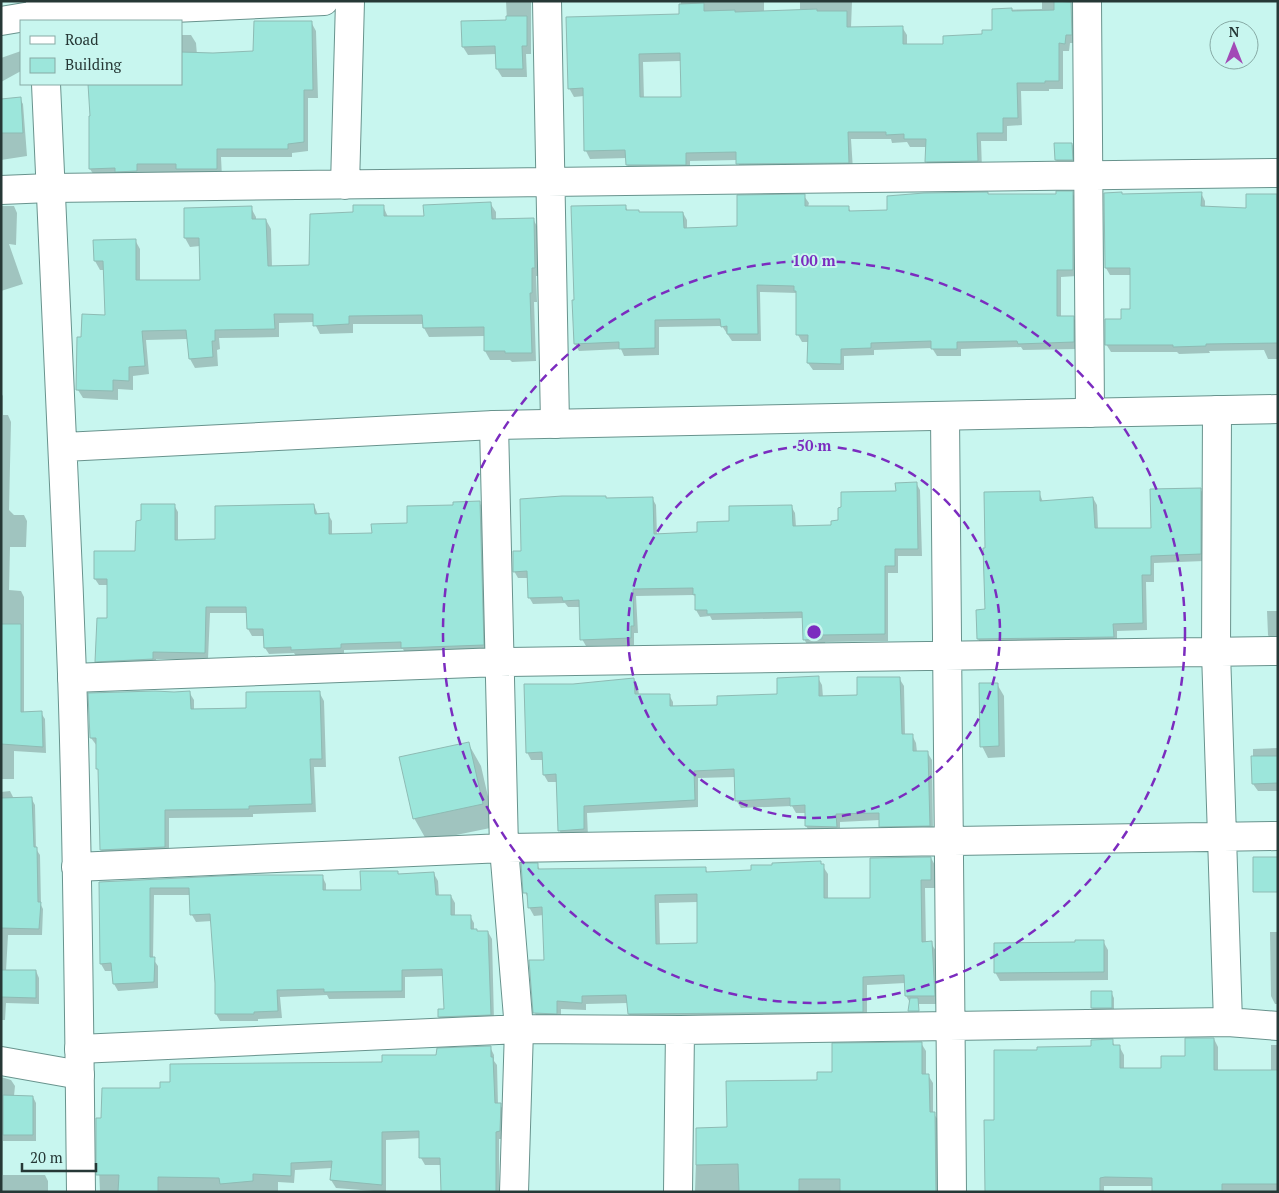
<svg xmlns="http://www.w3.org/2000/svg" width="1279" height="1193" viewBox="0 0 1279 1193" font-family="'PT Serif',serif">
<rect width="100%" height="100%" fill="#c8f6ef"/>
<path fill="#0003" fill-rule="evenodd" d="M506,1H531V54H526L527,77H502L497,69V54L468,55L463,47L507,21Z
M681,1H764V12L800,11V1H852L851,28L902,27L907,35V46H945L994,32L993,10L1042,9V1H1071L1075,11L1076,43H1070L1069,51H1063V89H1049V91H1021L1022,125L1007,126V141H981L982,169L931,170L926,161L927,147H910L907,142L892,143L891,139H851L853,170L742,172L737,160L690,161V172L632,173L627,165V158L590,159L586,151L584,96L574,97L569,88L681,15ZM681,61L682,99H644L643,62Z
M311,22L316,31L318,98H308V151L292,153V157H221L222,177H183L180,172H141V180L95,177L90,169L92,117L89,84H181V35H191L196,43L197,55L255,52Z
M21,51V71L1,82V58Z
M20,99L23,104L27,156L1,160V100Z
M1072,144L1075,149V165H1059L1056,160Z
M1072,192L1076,200L1077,276L1061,277V317H1073L1077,324V349L1023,350L1021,347L961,349V356H937L932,348L874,350V355L844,356V370H813L808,363L809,342H802L798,335L797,293L760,292L761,341H732L722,326L659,327V355L624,356L621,349L579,351L575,344L625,206L628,211L639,213H683L687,220V229L739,227L804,196L809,203L808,207H848L851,212L889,211L988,195H1057Z
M1201,193L1205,201V207L1248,209L1277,195L1278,197V359H1268L1264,350L1209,351L1210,353L1179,354L1177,352H1111L1106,344L1131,310V275H1110L1106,268L1122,196Z
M490,203L496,212V220L533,219L538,228L539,276H536L537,302H534L536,361L512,362L510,360H490L485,351V336L429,337L424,328V324H353V333L320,334L314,322L279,323V337L219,338L220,349L217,350L218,366L195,368L190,359L188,339L146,340L149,374L133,376V390L118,389V400L83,398L78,390L82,339L106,316L104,270H100L95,261L135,240L140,249V281H201L200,246L190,247L185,238L251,208L256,217V221L266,220L271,229L272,267L310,266L354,214L383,206L388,217H425Z
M1,206H14L17,213L16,245L9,244L23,284L1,291Z
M1,393L3,396V415H8L11,422L9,510L14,515H24L27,521L26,547H10L9,590L21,591L24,597V713H41L45,719L46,753L14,751V779H1Z
M916,483L920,490L922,556H898V573H888V641L825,642L826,646H808L804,639V618L712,620L710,616L700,617L696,610V598L694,595L636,596L638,633H634V645L586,646L582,639L580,607H568L565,603L533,604L529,597L528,578H518L514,571L522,552L606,497L607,499L652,498L656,505L657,535L698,534L730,522L791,506L795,513L796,527L833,526Z
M1200,489L1205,496L1204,561L1154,563V582H1146L1147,630L1117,631V644L982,646L978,639L986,610L1039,492L1043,502L1093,498L1097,505L1098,529H1152Z
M479,502L483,509L487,651L406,655L403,649L344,650V654L296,656L294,653L269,654L265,648V636H252L248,629L247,613H210L208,659H156V666L100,668L96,661L108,620V585H99L95,579L136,552L174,505L178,512V541L217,540L314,505L318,515L328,514L332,521V535L373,534L408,524L455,506Z
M1267,611H1278V642H1272L1268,635Z
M818,678L822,685L823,697L859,696L899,678L904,686L905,735H912L916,743L917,752H927L932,760L933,833L885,834L880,826V820L840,822V834H811L806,826V813H796L792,806L741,808L736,800V777L698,778V807L587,813L588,837L564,838L559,830L558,782H548L544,775V760H531L527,752L574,685L634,679L638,687L639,695H669L673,702V707L718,706L778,695Z
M997,684L1004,696L1005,757L988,758L982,746Z
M189,692L194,700V710L247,709L319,692L324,701L326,767H314L316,812L253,814V817L169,818V855L105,858L101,850L100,773L97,768V746L91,738L155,695Z
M468,743L481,766L495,827L427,841L414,818Z
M1278,748V791H1258L1253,784V749Z
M10,791L14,799L31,798L35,805L36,849L40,855L41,905L43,909L42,935H8L6,971H36L39,978V1004L6,1003L5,1020H1V792Z
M931,858L936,867V888H925L926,943H931L936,951L939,1004H911L906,996L905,983L867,985V1020L634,1022L629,1014L628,1003L586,1004V1010L561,1009V1022L539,1021L535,1013L530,961H545L544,915L534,916L529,907V900L525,892L537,864L540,870L705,868L708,873L752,872L820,862L828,874V899H871ZM698,902L699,945H660L659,903Z
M397,872L399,875L434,874L438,881L439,897L451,896L455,903V916H470L474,923V930L478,932H488L492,939L494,1021L443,1024L439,1017L445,1010L444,976L405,977V998L329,999L327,995L280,997L282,1018L258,1019V1021H220L216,1014V983L212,921L196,922L192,915L190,895H154L153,959L158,966V988L118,991L114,984L113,971H105L101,964L100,883L322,876L326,884V892H362Z
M1270,932H1278V1004H1275L1271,996Z
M1103,941L1108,950V980L1000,981L995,972L1076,944Z
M1092,992H1111L1114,998V1013H1095L1092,1008Z
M1214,1039L1218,1047V1071H1271V1045H1278V1192H1153V1186H1104V1192H986L995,1121L1039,1051L1092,1047L1112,1041L1115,1046H1119L1124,1055V1070H1163L1186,1058Z
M921,1043L926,1051V1075H928L933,1083V1113L939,1121L940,1192H695L697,1129L729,1128L833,1074Z
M490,1047L494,1055V1061L497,1065L498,1105H500L505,1112L504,1139H499V1192H443L442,1165H425L421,1158V1138L386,1140V1192L336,1188L331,1180L332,1168L295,1170L294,1183L278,1182V1191L100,1192L97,1119H102L161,1089L383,1063Z
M1,1077L11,1080L15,1086L14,1096L33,1097L36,1103V1141H3V1175H45L48,1181V1192H1Z"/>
<path fill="#9ce6db" stroke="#8ebbb4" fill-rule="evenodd" d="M1054,1L1071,2L1072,35H1066L1065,44L1059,43V81H1045V83H1017L1018,118H1003V133H977L978,161L925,162L926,139H904V134L886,135V132H848L849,163L736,164V152L686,153V165H626L625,150L584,151L583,88L568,89L566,17L679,14V4L704,3V11L735,10V12L817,9V11H847V27L903,26V44H943V36L982,34V30H992V9L1012,8V11L1054,10ZM680,53L681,97H640L639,54Z
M506,16H527V46H522L523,69H496L495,46L462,47L461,21L506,20Z
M254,21H312L313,90H304V142L288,144V149H217V169H176V164H137V171L115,172V168L89,169V116H90L88,84H181V52L213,53L253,51Z
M21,97L23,133H1V99Z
M1054,143H1072L1073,160H1055Z
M1056,191H1073V270H1057V316H1074V342L1018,344L1017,341L957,342V349H931V341L871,343V348L841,349V364L807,363L808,335H796V291H794V286L757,285L758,334H727V326L721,327L720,319L655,320V348L619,349V342L574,344L572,300H574L571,206L626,205V210H639V212H683L684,228L737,226V195L805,194V206H849V211L887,210V196L924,193L988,192V194H1056Z
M1122,192V194L1202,192L1201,206L1246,208V194H1277L1278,343L1206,344V346L1173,347V345H1105V319H1121V309H1130V268H1105L1104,193Z
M491,202L492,219L534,218L535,268H532V293H530L532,353H505V351H484V327L423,328L422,315L349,316V324L313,326V314H274L275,329L215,330V341H212L213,357L189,359L186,330L142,331L145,366L129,367V381L113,380V391L76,390L77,337H81L82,314L105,315L103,261H94L93,240L136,239V280H200L199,238H184V208L252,206V219H266L268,266L309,265L310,214L353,212V205H384V216H424L423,205Z
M917,482L918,549H895V566H885V634L822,635V639L803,640L802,612L707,614V610H695V594L693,595V588L633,589L634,626H631V638L580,640L579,600L563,601L562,597L528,598L527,571L513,572V551H521L520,499L562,496H606V498L653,497L654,534L697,532V522L729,521V506L792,505L793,526L831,525V521L838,520V508L841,507V492L896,491L895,483Z
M1201,488V554L1151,556V575H1142L1143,623L1113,624L1114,637L977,639L976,610L985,609L983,548H985L984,492L1040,491V501L1093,497L1095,528H1151L1150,489Z
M480,501L484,645L401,648V642L341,644V648L291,650V647L264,648L263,629H247L246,607H206L205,653L153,652V659L95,662L97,618H107V579H94V551H135L136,521L141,520V504H175V540L215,539V506L314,504L315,514L329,513V534L372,533L371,524L407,523V506L453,505V502Z
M1,624H21V712L42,711L43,747L1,744Z
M819,676V696L857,695V677H900L902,734H913V751H928L930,826L879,827V813L836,814L837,827L805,826V805L790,806V798L735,801L734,769L694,771L695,800L584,806V829L558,831L556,774L543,775L542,752L526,753L524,684H573L634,678L635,694H670V706L717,705V696L777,694V678Z
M979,683H998L999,746L980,747Z
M155,691L174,692L190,691L191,709L246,708V692L320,691L322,759H310L312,804L249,806V809L165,810V847L100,850L98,769H96V738H90L88,693Z
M469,742L483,804L413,819L399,757Z
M1251,756H1278V783L1252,784Z
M32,797L34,847H37L38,902H41L39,929L1,928V798Z
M931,857V880H921L922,942L932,941L935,996H905L904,975L863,977V1012L628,1014L626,995L582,996V1003L557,1001V1014L533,1013L529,960H544L542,907L528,908L527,893H523L521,863H538V869L706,867V872L751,870V865H772V863L821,861V864H824V898H870V858ZM697,894V943L656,944L655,895Z
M1253,857H1278V892H1253Z
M360,871H398V874L434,872L436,895H451V915H471V929H477V931H488L491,1015L438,1017V1009H444L442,969L402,970V991L324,992V989L277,990L278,1011L254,1012V1014H215V983L210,914L190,915L189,888H150V957H155L154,982L113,984L111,963L100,964L99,882L242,875H323V890H361Z
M1075,940H1104V972L994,973V943L1075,942Z
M1,970H36V998L1,997Z
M1091,991H1112V1008H1091Z
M910,998H918L919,1011H908Z
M1185,1038H1214V1070H1278V1184H1222V1191L1152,1192V1178L1105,1177L1100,1178V1192H985L984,1120H994V1050H1037V1047L1091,1046V1040L1113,1039V1045H1120V1068H1161V1056H1185Z
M922,1042V1074H929L930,1112H935L936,1192H840V1179H799V1191L797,1192H739L738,1164L696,1165V1128L727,1127L726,1081L817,1080V1072H832V1043Z
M491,1046V1057H493L495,1103H501L500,1131L496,1132V1192H441L440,1158H419V1131L382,1132V1185L330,1180L332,1161L291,1163V1176L253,1174V1181L220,1184L219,1178L158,1177V1192H118L119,1175H96V1118H101L102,1088H160V1082H170V1064L382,1062V1055H436L437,1048Z
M3,1095L33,1096V1135H3Z"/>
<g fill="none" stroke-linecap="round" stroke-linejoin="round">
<g stroke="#68938d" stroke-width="30">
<path id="minor" d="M547,1L555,424
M1087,1L1090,413
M1,21L43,14L324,1
M345,185L350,1
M1,190L50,188L1278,173
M1217,410L1216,652L1228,1022
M945,416L952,1192
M494,425L504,848L519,1029L514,1192
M72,678L500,662L1278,651
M76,867L504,848L1278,836
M79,1049L519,1029L680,1030L1228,1022L1278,1026
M1,1061L80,1075
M678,1192L680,1030"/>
</g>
<g stroke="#68938d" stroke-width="30">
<path id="tertiary" d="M40,1L44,21
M46,84C53,280 65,477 72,674C78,846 79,1019 81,1192
M64,447L494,425L1278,409"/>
</g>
<use href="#minor" stroke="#fff" stroke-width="28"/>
<use href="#tertiary" stroke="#fff" stroke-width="28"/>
</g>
<g fill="none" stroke="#7b2cbf" stroke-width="2.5" stroke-dasharray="9 6">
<circle cx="814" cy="632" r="186"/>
<circle cx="814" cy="632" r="371"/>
</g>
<circle cx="814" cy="632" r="8" fill="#7b2cbf" stroke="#c8f6ef" stroke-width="2.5"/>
<g font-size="15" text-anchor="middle" font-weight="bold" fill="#7b2cbf" stroke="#c8f6ef" stroke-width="4" stroke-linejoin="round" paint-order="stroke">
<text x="814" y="266">100 m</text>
<text x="814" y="451">50 m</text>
</g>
<rect width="1279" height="1193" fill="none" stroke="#263836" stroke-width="5"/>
<rect x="20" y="20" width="162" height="65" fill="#c8f6ef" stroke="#87aaa5"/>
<rect x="30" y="36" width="25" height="8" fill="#ffffff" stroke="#87aaa5"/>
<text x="65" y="45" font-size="15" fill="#263836">Road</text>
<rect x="30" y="58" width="25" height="15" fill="#9ce6db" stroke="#87aaa5"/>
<text x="65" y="70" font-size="15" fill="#263836">Building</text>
<g transform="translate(1234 45)"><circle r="24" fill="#c8f6ef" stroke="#87aaa5"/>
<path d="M0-4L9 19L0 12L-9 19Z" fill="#a24ab6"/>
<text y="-8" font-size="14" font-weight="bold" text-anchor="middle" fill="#263836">N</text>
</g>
<path d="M22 1163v8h74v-8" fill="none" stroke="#263836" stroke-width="2.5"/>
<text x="30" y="1163" font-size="15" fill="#263836" stroke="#c8f6ef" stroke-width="4" paint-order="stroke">20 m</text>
</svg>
